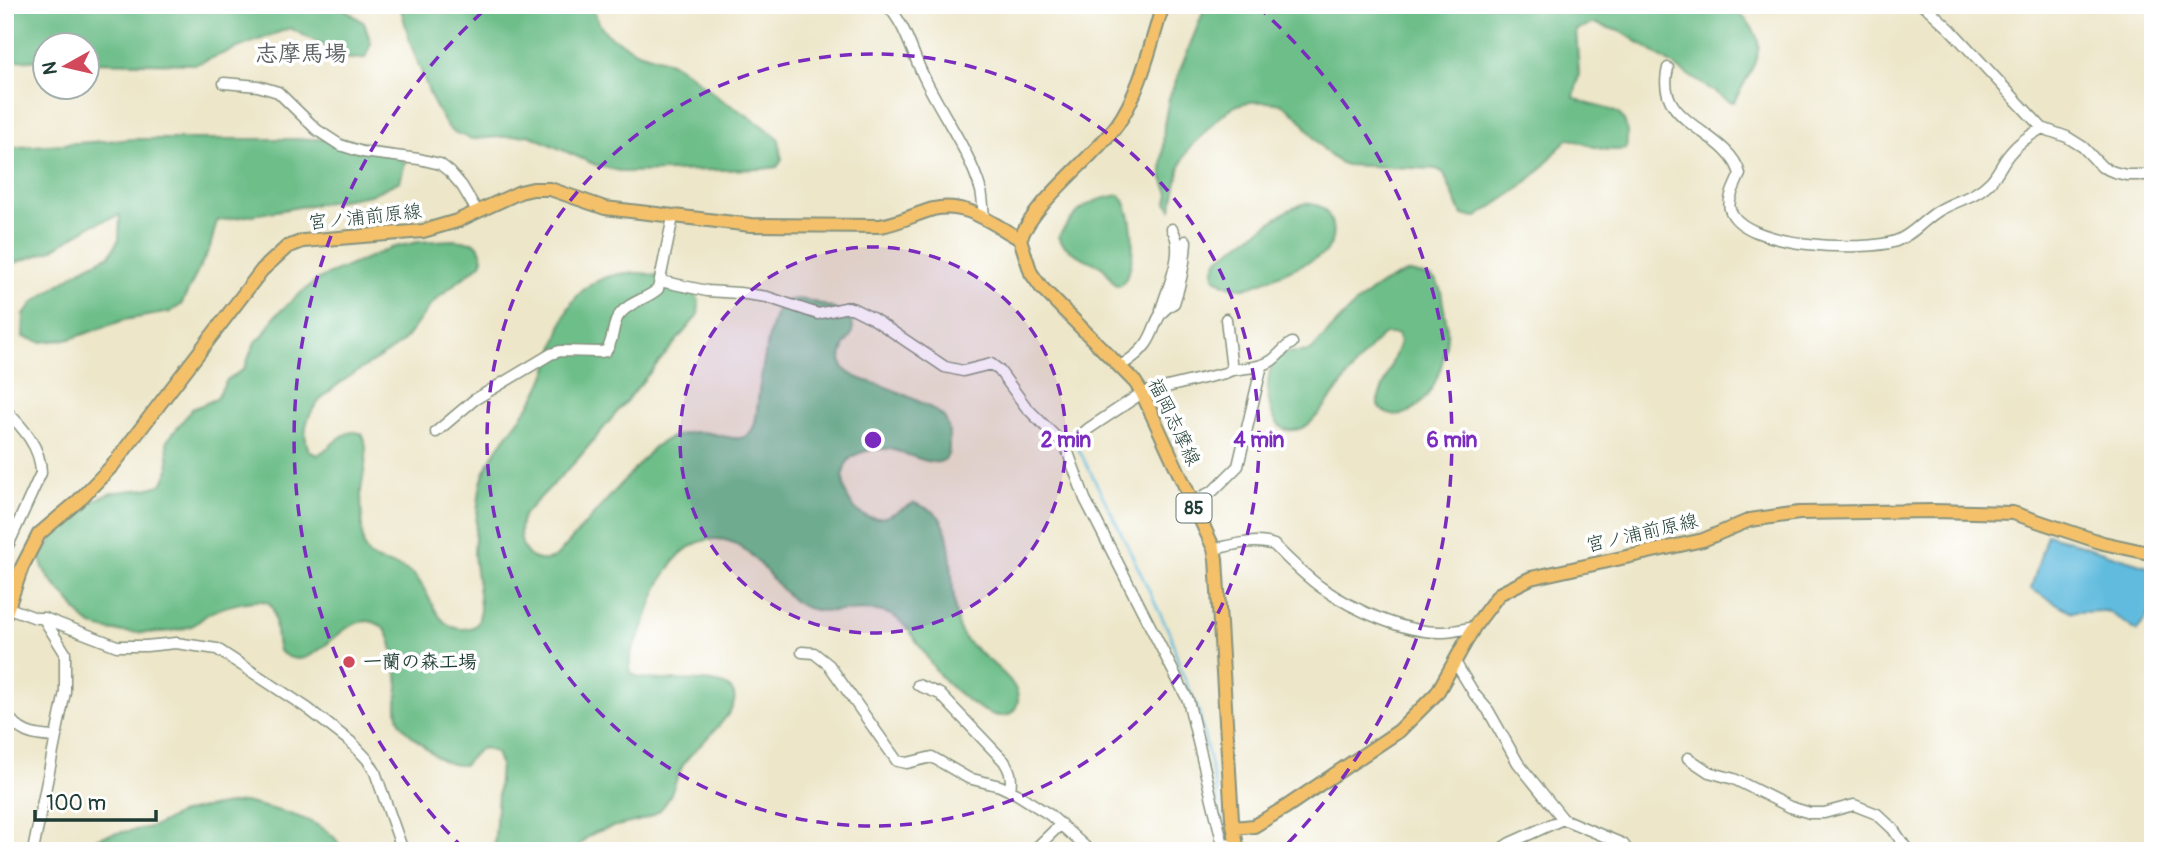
<svg xmlns="http://www.w3.org/2000/svg" width="2158" height="856" viewBox="0 0 2158 856" font-family="Pangolin,'Klee One',sans-serif">
<rect width="100%" height="100%" fill="#fff"/>
<filter id="ink" filterUnits="userSpaceOnUse"><feTurbulence type="fractalNoise" baseFrequency=".0143" numOctaves="2"/><feDisplacementMap in="SourceGraphic" scale="14" xChannelSelector="R" yChannelSelector="G"/><feConvolveMatrix kernelMatrix="1 2 1 2 8 2 1 2 1" color-interpolation-filters="sRGB"/></filter>
<filter id="wash" filterUnits="userSpaceOnUse"><feTurbulence type="fractalNoise" baseFrequency=".00686" numOctaves="4" result="noise"/><feDisplacementMap in="SourceGraphic" scale="28" xChannelSelector="R" yChannelSelector="G"/><feGaussianBlur stdDeviation="1.57" result="paint"/><feColorMatrix in="noise" values="0 0 0 0 0 0 0 0 0 0 0 0 0 0 0 0 0 1.4 0 .05"/><feComposite in="paint" operator="in"/></filter>
<g filter="url(#wash)">
<rect width="100%" height="100%" fill="#ede6c9"/>
<path fill="#6dbe89" stroke="#467e5e" stroke-width="2" d="M5,5H339L364,23L371,43L365,58L349,59L290,28L196,64L88,62V46H46L45,61L5,60Z
M400,5H591L600,25L608,35L638,52L670,62L687,72L719,98L745,114L775,135L779,140L782,160L777,167L762,169L623,172L596,165L529,135L472,139L453,132L446,125L433,102L411,45Z
M1206,5H1729C1777,41 1757,58 1734,102H1730L1622,32L1593,23L1576,30L1579,74L1574,97C1601,115 1633,98 1626,149C1605,153 1588,145 1568,138L1539,171L1520,188L1477,217L1462,215L1443,172L1436,169L1346,165C1318,155 1309,121 1285,106C1279,102 1271,102 1264,102C1233,100 1225,112 1205,132C1200,139 1191,145 1187,152C1177,169 1176,191 1171,209L1167,203L1169,194L1162,175L1164,125L1169,98Z
M135,139H341L386,146L405,163L400,181L370,195L217,221L210,247L181,305L170,312L124,320L70,339L41,342L23,337L24,315L33,303L80,270L110,255L119,239L120,215L92,225L50,251L5,266V148Z
M1120,195C1135,211 1139,274 1119,286L1114,284C1110,278 1107,269 1100,266C1084,257 1069,255 1058,237C1075,211 1088,199 1120,195Z
M1305,203C1310,204 1317,204 1321,207C1334,216 1336,238 1327,251C1323,257 1253,287 1243,288C1231,289 1223,284 1214,277V268L1218,259L1287,211Z
M452,240L472,242L478,245L483,258L481,264C465,277 445,290 431,305C420,317 413,332 401,343C369,370 287,397 309,451L317,455C332,448 345,425 362,434C371,450 363,473 361,491C361,503 362,516 362,528C362,536 363,547 367,553C375,565 401,563 414,575C431,591 434,627 461,629C466,629 472,629 476,625C486,616 474,567 474,552C475,532 477,510 480,489C485,454 519,425 536,395C550,372 554,345 563,321C577,280 618,266 658,276C670,279 681,285 693,290L699,302L698,315L577,460L524,514C513,538 526,571 556,557L654,447C667,438 682,432 699,432C712,431 736,443 746,436C750,434 754,427 755,423C757,413 758,401 759,391C762,371 765,352 770,332C776,309 780,294 809,301C824,304 841,311 852,321L853,332C827,368 846,375 880,385C893,389 939,409 945,419C950,427 949,437 949,445C950,480 907,451 889,449C879,448 867,450 857,454C850,457 846,462 844,470C840,494 856,524 885,517C895,514 905,507 914,503C923,507 932,509 939,517C956,538 949,599 959,628C967,653 1030,679 1016,707C1002,736 949,687 938,673C925,657 916,636 901,622C876,597 827,623 797,603C767,583 746,523 697,543C684,549 675,558 668,570C654,589 650,611 641,632C637,641 631,649 630,658C629,664 629,670 633,674C650,689 742,667 734,702C731,718 698,746 687,759C674,775 674,801 656,813C633,829 587,822 577,851H494L500,764L496,753L485,748L478,750L464,765C447,766 438,758 426,748C419,741 408,734 402,726C394,714 398,697 398,684C397,671 393,641 386,631C382,625 375,622 368,621C335,620 313,680 279,651C275,640 277,610 270,604C259,595 219,608 208,614C202,618 197,624 191,626C171,635 104,636 87,622C79,616 73,605 66,597C56,586 42,574 41,558C53,533 82,503 109,494C127,488 146,493 163,483L169,469L167,441L192,409L216,399L227,380L244,369L255,342L262,337L275,316L298,295L320,278L391,248L418,242Z
M1408,272C1417,274 1427,274 1434,279C1441,285 1442,296 1443,304C1445,314 1448,326 1447,336C1446,350 1442,365 1437,378C1429,400 1399,431 1378,406V400L1400,342L1398,334H1385C1377,339 1372,346 1366,353C1348,374 1331,402 1312,421C1306,427 1297,431 1288,430C1265,427 1261,366 1280,355C1289,350 1302,354 1312,350C1340,319 1367,286 1408,272Z
M244,802C271,809 334,820 342,851H77C97,831 129,833 154,826C163,824 170,817 179,814C200,807 222,805 244,802Z"/>
<path fill="#60bbde" stroke="#407c89" stroke-width="2" d="M2047,534L2153,568V607L2137,631L2107,611L2072,612L2031,589Z"/>
<g fill="none" stroke-linecap="round" stroke-linejoin="round">
<path stroke="#60bbde" stroke-width="2.5" d="M1076,444L1116,522L1171,636L1180,668L1199,712L1227,841"/>
</g>
</g>
<g filter="url(#ink)">
<g fill="none" stroke-linecap="round" stroke-linejoin="round">
<g stroke="#86927e" stroke-width="13">
<path id="minor" d="M887,5C905,24 911,50 922,73C940,112 969,149 981,191C983,199 983,209 984,218
M1922,5L1925,6L1950,29L2042,128L2067,137L2083,147L2102,167L2114,172L2126,175H2153
M1668,68C1653,125 1728,130 1740,174C1736,184 1727,199 1730,209C1742,248 1864,252 1896,241C1913,235 1924,219 1940,210C1957,200 1976,197 1990,182C1999,173 2003,160 2012,151C2020,141 2031,135 2042,128
M224,83L258,86L278,92L317,130L340,145L362,152L419,159L440,164L450,172L462,186L477,211
M660,281L707,291L739,293L767,297L818,314L848,307L854,309L872,318L945,367L963,371L991,364L999,370L1026,407L1066,447L1085,499L1188,700L1223,845
M1161,310C1168,286 1186,251 1172,229
M1120,366C1130,360 1139,354 1146,344C1158,327 1153,315 1174,303C1181,283 1185,262 1186,241
M1232,370C1245,368 1260,368 1271,361C1279,356 1284,347 1292,343
M5,410C23,427 41,448 41,473L5,552
M436,432L474,400L551,354L560,351L600,352L606,351C615,340 611,324 620,314C629,302 647,299 658,289L673,217
M1066,447L1088,429L1142,393L1225,373L1232,370L1226,319
M1191,502L1213,491L1238,466L1262,365
M1214,549C1233,545 1255,538 1274,545C1289,560 1305,576 1322,588C1354,610 1404,633 1443,632C1453,632 1464,629 1474,627
M9,608L36,618H44L117,646H146L176,643L217,649L307,708L352,743L367,759L375,772L403,851
M802,652L814,653L829,665L897,761L907,763L932,757L968,778L1000,786L1017,794L1050,815L1090,851
M1455,662L1475,695L1488,710L1518,763L1563,819L1623,844L1628,851
M918,685L940,694L1004,761C1011,772 1012,778 1010,791
M5,712C19,733 31,736 56,737
M1688,758L1709,772L1734,779L1790,807L1810,813H1824L1854,805L1877,814L1893,829L1908,851
M33,851L65,692V653L44,619
M1033,851L1061,824
M1205,851L1228,844
M1498,851L1510,843L1563,819"/>
</g>
<g stroke="#86927e" stroke-width="16">
<path id="major" d="M1163,5C1151,43 1140,93 1117,125C1090,161 1037,199 1020,239L1031,273L1041,287L1135,382L1142,393L1214,549L1216,559L1232,819L1238,851
M5,616L22,567L39,534L77,502L113,465L262,270L287,247L303,241L423,231L457,221L520,192L533,189H550L605,208L751,225L880,226C899,223 915,214 933,209C967,201 992,224 1020,239
M1234,828L1254,826L1286,807L1399,731L1437,693L1474,627L1499,594L1531,578L1703,540L1750,520L1799,513L1933,511L2013,513L2103,543L2153,554"/>
</g>
<use href="#minor" stroke="#fff" stroke-width="10"/>
<use href="#major" stroke="#f4c16a" stroke-width="12"/>
</g>
</g>
<circle cx="873" cy="440" r="193" fill="#7b2cbf" fill-opacity=".12"/>
<g fill="none" stroke="#7b2cbf" stroke-width="3.5" stroke-dasharray="12 9">
<circle cx="873" cy="440" r="193"/>
<circle cx="873" cy="440" r="386"/>
<path d="M464 849A579 579 0 0 1 489 6M1257 6A579 579 0 0 1 1282 849"/>
</g>
<circle fill="#d1495b" stroke="#fff" stroke-width="2.5" cx="349" cy="662" r="7"/>
<g text-anchor="middle" dominant-baseline="central" stroke-width="7" stroke-linejoin="round" paint-order="stroke">
<rect fill="#fff" stroke="#627771" stroke-width="2" x="1176.5" y="493.5" width="35" height="29" rx="5"/>
<g font-size="18" font-weight="bold" fill="#1f3d34">
<text x="1194" y="508">85</text>
</g>
<g font-size="19" fill="#1f3d34" stroke="#fff">
<text transform="translate(365 217) rotate(-6)">宮ノ浦前原線</text>
<text transform="translate(1174 422) rotate(64)">福岡志摩線</text>
<text transform="translate(1642 533) rotate(-13)">宮ノ浦前原線</text>
</g>
<g font-size="19" font-weight="bold" fill="#1f3d34" stroke="#fff" text-anchor="start">
<text x="363" y="662">一蘭の森工場</text>
</g>
<g font-size="23" font-weight="bold" fill="#616466" stroke="#fff">
<text x="301" y="53">志摩馬場</text>
</g>
</g>
<circle cx="873" cy="440" r="10" fill="#7b2cbf" stroke="#fff" stroke-width="3.5"/>
<g font-size="21" text-anchor="middle" font-weight="bold" fill="#7b2cbf" stroke="#fff" stroke-width="7" stroke-linejoin="round" paint-order="stroke">
<text x="1066" y="447">2 min</text>
<text x="1259" y="447">4 min</text>
<text x="1452" y="447">6 min</text>
</g>
<rect width="2158" height="856" fill="none" stroke="#fff" stroke-width="28"/>
<g transform="translate(66 66) rotate(262)"><circle r="33" fill="#ffffff" stroke="#a5b1ae" stroke-width="2"/>
<path d="M0-5L12 26L0 18L-12 26Z" fill="#d1495b"/>
<text y="-10" font-size="19" font-weight="bold" text-anchor="middle" fill="#1f3d34">N</text>
</g>
<path d="M35 810v10h121v-10" fill="none" stroke="#1f3d34" stroke-width="3.5"/>
<text x="46" y="810" font-size="21" fill="#1f3d34" stroke="#ffffff" stroke-width="5" paint-order="stroke">100 m</text>
</svg>
